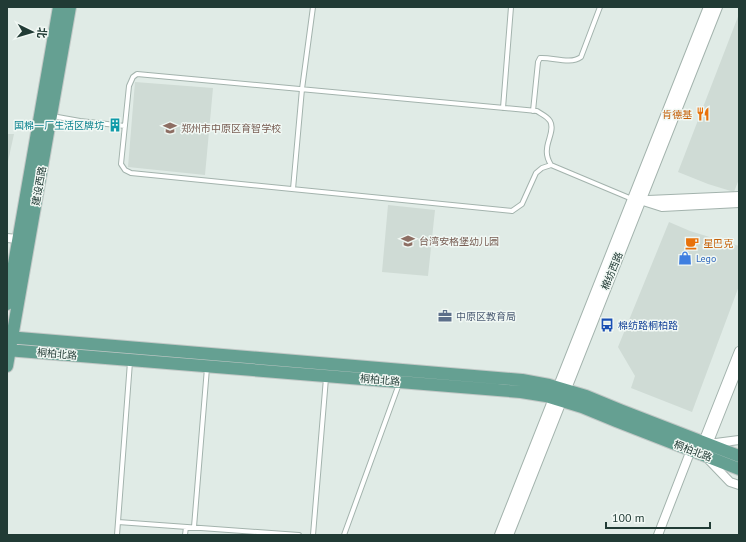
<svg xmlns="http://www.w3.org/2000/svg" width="746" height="542" viewBox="0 0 746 542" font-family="'PT Sans','Noto Sans SC',sans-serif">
<rect width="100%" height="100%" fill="#e0ebe6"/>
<path fill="#cfdbd5" d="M739,14V179L734,192L708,184L678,172Z
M135,82L213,88L205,175L128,167Z
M7,134H14L7,166Z
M388,205L435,210L428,276L382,272Z
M669,222L690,231L739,246V286L692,412L631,388L635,376L618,347Z"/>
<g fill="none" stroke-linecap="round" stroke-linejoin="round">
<g stroke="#a3b3ad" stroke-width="6">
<path id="service" d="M503,108L511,7
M533,111L538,62L540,58C553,57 570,65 581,57L600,7
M52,116L80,121L125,126
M551,165C548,160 546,155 547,149C547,141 555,129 550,121C547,116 541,114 537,111L137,74L133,77L129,86L121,164L125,170L131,173L512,211L522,204L536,173L542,168L551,165L632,199
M293,189L302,89L313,7
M118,522L299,535
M194,527L207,368
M117,535L130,362
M185,535L186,527
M313,535L326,378
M344,535L399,384"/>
</g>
<g stroke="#a3b3ad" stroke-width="10">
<path id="minor" d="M640,200L662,207L739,203
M648,200L739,196
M7,238L18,239
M739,366L708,444L739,440
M703,442L739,351
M707,458L730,482L739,485
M658,535L691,450"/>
</g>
<g stroke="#a3b3ad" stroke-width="12">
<path id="tertiary" d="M500,535L709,7
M508,535L717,7"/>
</g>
<g stroke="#c1c8c6" stroke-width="14">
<path id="primary" d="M7,304L59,7
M7,337L522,380L549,385L586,396L620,410L739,456
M7,350L521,392L546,396L582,407L616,421L739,469
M7,366L70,7"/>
</g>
<use href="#service" stroke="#fff" stroke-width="4"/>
<use href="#minor" stroke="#fff" stroke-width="8"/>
<use href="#tertiary" stroke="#fff" stroke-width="10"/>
<use href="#primary" stroke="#65a092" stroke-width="12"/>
</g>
<defs>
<g id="restaurant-bare" transform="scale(1.08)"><path d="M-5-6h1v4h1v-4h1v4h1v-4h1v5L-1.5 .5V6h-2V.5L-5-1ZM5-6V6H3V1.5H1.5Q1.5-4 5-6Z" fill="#e8710a" stroke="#f1f8f4" stroke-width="2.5" paint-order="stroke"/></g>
<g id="building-bare" transform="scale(1.08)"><path d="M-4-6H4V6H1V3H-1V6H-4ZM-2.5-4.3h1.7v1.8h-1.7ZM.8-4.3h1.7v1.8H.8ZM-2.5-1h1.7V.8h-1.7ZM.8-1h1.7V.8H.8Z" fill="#0f9aa8" stroke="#f1f8f4" stroke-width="2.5" paint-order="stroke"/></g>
<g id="school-bare" transform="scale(1.08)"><path d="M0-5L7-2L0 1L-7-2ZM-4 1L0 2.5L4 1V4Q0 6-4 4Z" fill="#8d6e63" stroke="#f1f8f4" stroke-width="2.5" paint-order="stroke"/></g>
<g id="cafe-bare" transform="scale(1.08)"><path d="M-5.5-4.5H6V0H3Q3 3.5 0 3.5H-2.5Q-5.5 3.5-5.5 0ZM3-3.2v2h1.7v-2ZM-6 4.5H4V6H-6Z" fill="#e8710a" stroke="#f1f8f4" stroke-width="2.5" paint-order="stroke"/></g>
<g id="shop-bare" transform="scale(1.08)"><path d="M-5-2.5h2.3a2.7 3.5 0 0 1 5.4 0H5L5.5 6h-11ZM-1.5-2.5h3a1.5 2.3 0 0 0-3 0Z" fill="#3f7fe0" stroke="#f1f8f4" stroke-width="2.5" paint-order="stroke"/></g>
<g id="office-bare" transform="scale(1.08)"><path d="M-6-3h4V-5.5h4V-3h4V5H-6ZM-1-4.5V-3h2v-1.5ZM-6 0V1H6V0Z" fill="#5c6f8a" stroke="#f1f8f4" stroke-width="2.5" paint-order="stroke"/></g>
<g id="bus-bare" transform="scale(1.08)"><path d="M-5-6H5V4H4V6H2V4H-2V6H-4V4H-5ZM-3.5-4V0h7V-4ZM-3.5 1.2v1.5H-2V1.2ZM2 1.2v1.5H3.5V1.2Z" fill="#1a4fb4" stroke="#f1f8f4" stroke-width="2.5" paint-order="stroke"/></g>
</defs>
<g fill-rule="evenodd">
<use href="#restaurant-bare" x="703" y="114"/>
<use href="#building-bare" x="115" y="125"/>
<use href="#school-bare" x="170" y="128"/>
<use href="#school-bare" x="408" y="241"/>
<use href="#cafe-bare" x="692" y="243"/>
<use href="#shop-bare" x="685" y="258"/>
<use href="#office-bare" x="445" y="316"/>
<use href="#bus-bare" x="607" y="325"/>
</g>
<g text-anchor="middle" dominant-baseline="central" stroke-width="3" stroke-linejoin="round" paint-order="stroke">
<g font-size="10" fill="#c56008" stroke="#f1f8f4" text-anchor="end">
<text x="692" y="114">肯德基</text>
<text x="703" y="243" text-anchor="start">星巴克</text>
</g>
<g font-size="10" fill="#0d838f" stroke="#f1f8f4" text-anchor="end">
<text x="104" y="125">国棉一厂生活区牌坊</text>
</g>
<g font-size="10" fill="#785e54" stroke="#f1f8f4" text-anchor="start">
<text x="181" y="128">郑州市中原区育智学校</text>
<text x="419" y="241">台湾安格堡幼儿园</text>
</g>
<g font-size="10" fill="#213b35" stroke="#f1f8f4">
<text transform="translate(39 186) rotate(-80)">建设西路</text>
<text transform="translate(612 271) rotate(-68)">棉纺西路</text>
<text transform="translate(57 354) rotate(5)">桐柏北路</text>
<text transform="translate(380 380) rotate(5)">桐柏北路</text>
<text transform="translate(693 451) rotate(21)">桐柏北路</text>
</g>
<g font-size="10" fill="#366cbe" stroke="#f1f8f4" text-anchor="start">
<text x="696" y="258">Lego</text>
</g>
<g font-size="10" fill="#4e5e75" stroke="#f1f8f4" text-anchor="start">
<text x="456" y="316">中原区教育局</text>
</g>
<g font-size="10" fill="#164399" stroke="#f1f8f4" text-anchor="start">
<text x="618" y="325">棉纺路桐柏路</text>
</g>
</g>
<rect width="746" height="542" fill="none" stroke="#213b35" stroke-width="16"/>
<g transform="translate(32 32) rotate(95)" stroke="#f1f8f4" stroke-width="3" paint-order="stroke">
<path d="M0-3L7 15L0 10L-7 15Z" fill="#213b35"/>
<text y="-6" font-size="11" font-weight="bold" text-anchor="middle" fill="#213b35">北</text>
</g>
<path d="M606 522v6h104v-6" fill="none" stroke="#213b35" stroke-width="2"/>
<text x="612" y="522" font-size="12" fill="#213b35" stroke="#f1f8f4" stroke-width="3" paint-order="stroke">100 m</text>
</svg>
